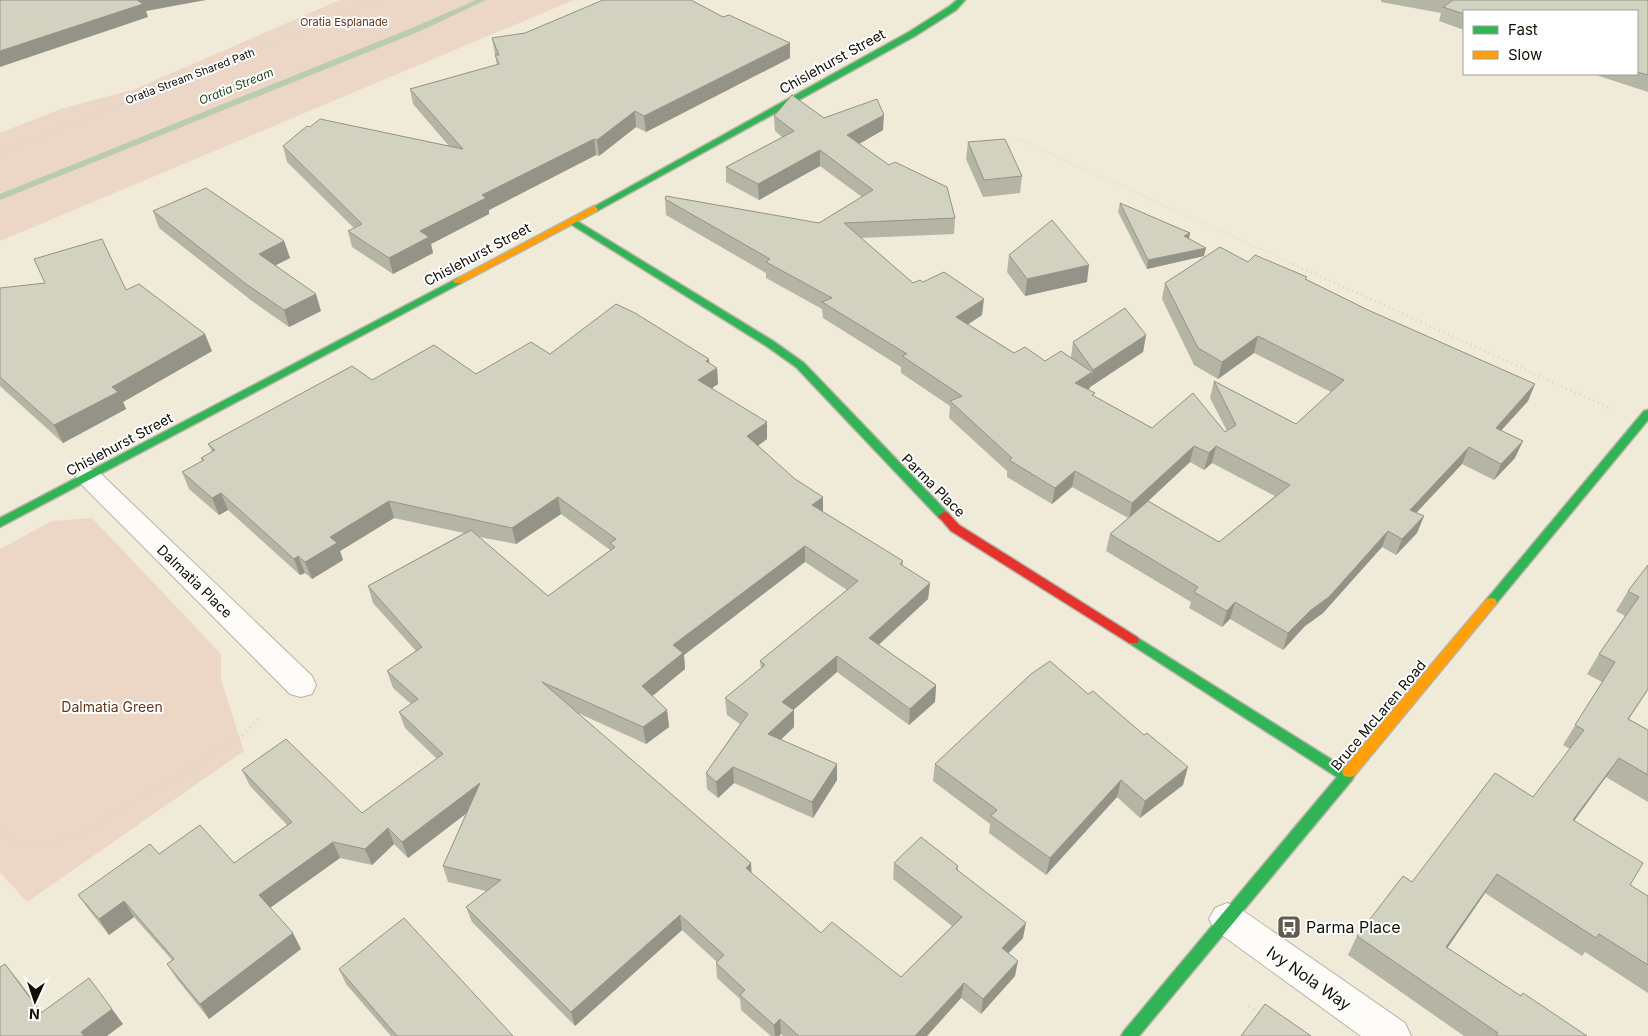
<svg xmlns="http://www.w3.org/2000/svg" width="1648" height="1036" viewBox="0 0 1648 1036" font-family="Inter,sans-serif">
<rect width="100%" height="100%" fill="#f0ead8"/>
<path fill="#ecd6c5" d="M340,0H574L0,241V133L61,109L135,89Z
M92,518L221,654V680L244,751L27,902L0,872V549L52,521Z"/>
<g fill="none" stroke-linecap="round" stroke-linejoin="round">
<path fill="#b9ccae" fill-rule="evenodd" d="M476,0H486L418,32L0,200V194L412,28Z"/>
<g stroke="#b8b4a5" stroke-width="2">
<path id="street" d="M89,468L98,471L312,676L316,685L312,694L301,697L290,694L80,483L76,477L80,471Z
M1227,903L1239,908L1405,1023L1411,1036H1361L1215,930L1209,919L1215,908Z"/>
</g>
<g stroke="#b8b4a5" stroke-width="3">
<path id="fast" d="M957,0H965L956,10L915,36L597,211H591L590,209L909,32L950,6Z
M572,218L773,341L804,363L948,513L950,516L948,519H940L796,367L765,345L569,223L568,221Z
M458,278L461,279V283L0,527V518Z
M1648,410V420L1495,605H1487L1485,602L1487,599L1644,411Z
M1133,635L1345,768L1349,767L1354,768L1356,772L1352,780L1139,1036H1121L1124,1031L1337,777L1129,643L1127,640L1129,637Z"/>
</g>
<g stroke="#b8b4a5" stroke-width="3">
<path id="slow" d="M594,206L598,209L597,211L461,283H455L453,281Z
M1491,598L1495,599L1497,602L1495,605L1354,776L1349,777L1344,776L1342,772L1344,768L1487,599Z"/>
</g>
<g stroke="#b8b4a5" stroke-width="3">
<path id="jam" d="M944,512L948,513L959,525L1137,637L1139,640L1137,643H1129L951,531L938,516Z"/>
</g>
<path stroke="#d8d6d0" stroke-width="2.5" stroke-dasharray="0.5 2.5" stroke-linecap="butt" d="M1014,137L1295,265
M0,153L380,0"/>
<path stroke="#d8d6d0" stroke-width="3" stroke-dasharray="1 4" stroke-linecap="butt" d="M1293,264L1612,409"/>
<path stroke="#d8d6d0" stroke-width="4" stroke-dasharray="1 4.5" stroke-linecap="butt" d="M0,830C35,857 58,843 94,826L240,738L259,718
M1249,1006L1261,1015"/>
<use href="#street" fill="#fdfcf9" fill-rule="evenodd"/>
<use href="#fast" fill="#30b455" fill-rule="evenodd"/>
<use href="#slow" fill="#ff9f0a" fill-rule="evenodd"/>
<use href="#jam" fill="#e5322d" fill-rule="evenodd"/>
</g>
<path fill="#b5b5a6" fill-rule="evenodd" d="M1381,0H1648V92L1593,74H1637V11H1464V30L1439,21L1441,13L1381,2Z
M492,38L790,58L646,132L636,127L599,156L596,155L489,210V214L431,244L433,253L393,274L352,247L348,231L354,228L287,162L283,146H449L413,104L410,89L497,65Z
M774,116L824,118L883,130L859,144L955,218L954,234L861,238L913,283L923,282L982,315L968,324L1014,353L1045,361L1071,357L1073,342L1146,335L1143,352L1090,387V388L1088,389L1094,396L1152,428L1225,432L1227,431L1210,398L1214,381L1296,424L1331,392L1254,353L1218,379L1194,365L1162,299L1165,283L1248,262L1306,279L1368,310L1535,384L1528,401L1501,430L1515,458L1494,480L1462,464L1416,513L1424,516L1417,533L1396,555L1382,547L1323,613L1305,626L1283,650L1230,619L1222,627L1189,608L1191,602L1106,551L1110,534L1128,518L1072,487L1052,504L1007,477V471L949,418L950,406L901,373V367L823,318L822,309L766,278V273L666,215L665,199L819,223L862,197L820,166L759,200L726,182V167L782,137L775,131ZM1190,462L1204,470L1212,463L1275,496L1219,542L1148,501Z
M968,142L1022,176L1020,193L983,197L966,159Z
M1120,203L1190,233L1189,239L1204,256L1147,269L1118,212Z
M153,211L284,241L290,258L276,265L321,311L289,327L252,301L159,228Z
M1009,255L1087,282L1025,296L1007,272Z
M0,288L126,290L212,351L123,402L126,409L63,443L0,386Z
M550,354L710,364L717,368L718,384L712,388L767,439L757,446L795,479L823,497V512L903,561V566L930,583L928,599L879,645L936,685L935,702L909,725L837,672L793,710L794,727L780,740L837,764V780L813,818L734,783L718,798L707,789L706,773L740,724L727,715L725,698L761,669L760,661L847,590L805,562L684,655L685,669L652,696L667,710L669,727L646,744L578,713L752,874L821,933L901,977L952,926L893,879L894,863L958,866V871L1023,938L1008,953L1015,976L981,1014L961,998L927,1036H783L781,1034L779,1036H771L741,1010L740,999L717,978L716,963L717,962L682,930L575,1026L472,922L466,907L486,891L448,882L443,866L467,813L408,858L394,844L372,865L340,858L270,908L301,949L209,1019L177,979L167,964L172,960L134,917L109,935L89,910L78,895L159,854L234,863L287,825L250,786L242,770L362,813L437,759L405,728L399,712L411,704L393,688L387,671L416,651L373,603L368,586L464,533L394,518L340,551L343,560L312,579L305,573L300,575L228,510L219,515L189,489L182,472L202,461L201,458L212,452L208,444L372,380L476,374ZM561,514L610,550L548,596L479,537L516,544Z
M1648,565V690L1629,719L1648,730V802L1606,777L1574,821L1630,885L1648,896V993L1585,952L1582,956L1485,893L1447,948L1521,996L1587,1036H1464L1348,955L1357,936L1412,882L1533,797L1570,749L1563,745L1602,682L1587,674L1599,654L1625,616L1616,611L1628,591Z
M935,764L1183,785L1140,818L1117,797L1046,875L989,833L990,824L933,781Z
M339,969L513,1036H391L346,984Z"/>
<path fill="#939387" d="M135,0H206L146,11L148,17L0,67V51Z
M790,43V58L646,132L644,116Z
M635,111L636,127L599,156L597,140Z
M884,115L883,130L847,151V135Z
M594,139L596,155L489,210V214L431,244L433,253L393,274L389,258L420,231L482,195Z
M820,150V166L759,200L758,184Z
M1190,233L1188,242L1184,236Z
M284,241L290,258L264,271L259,254Z
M1206,248L1204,256L1147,269L1148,260Z
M1089,265L1087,282L1025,296L1027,279Z
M316,294L321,311L289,327L284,310Z
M984,299L982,315L955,333L956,317Z
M205,334L212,351L123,402L126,409L63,443L54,425L112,387Z
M1146,335L1143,352L1090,387L1093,370Z
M1258,336L1254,353L1218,379L1222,362Z
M709,359L710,372L717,368L718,384L700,396L698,380L706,361Z
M1092,372L1090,388L1073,399L1075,383Z
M1535,384L1528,401L1489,444L1496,428Z
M767,422V439L748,453L747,436Z
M1523,441L1515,458L1494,480L1501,464Z
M1194,446L1190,462L1129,519L1132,503Z
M1216,446L1212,463L1204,470L1209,453Z
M1469,447L1462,464L1404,526L1410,510Z
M1075,471L1072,487L1052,504L1055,488Z
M221,493L228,510L219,515L212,498Z
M558,497L561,514L516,544L512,528Z
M823,497V514L812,505Z
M389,501L394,518L340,551L343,560L312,579L305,562L330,537Z
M1424,516L1417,533L1396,555L1402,539Z
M1388,531L1382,547L1323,613L1305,626L1283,650L1288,633Z
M805,546V562L684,655L685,669L644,703L642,686L673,645Z
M298,556L305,573L300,575L294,559Z
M930,583L928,599L868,654L869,638Z
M1235,602L1230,619L1222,627L1227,611Z
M837,656V672L783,719L782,702Z
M936,685L935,702L909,725L910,709Z
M667,710L669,727L646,744L643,727Z
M794,710V727L769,751L768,734Z
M1619,758L1606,777L1560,840L1573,820Z
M837,764V780L813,818L812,802Z
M733,767L734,783L718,798L716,782Z
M1188,767L1183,785L1140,818L1145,801Z
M1121,780L1117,797L1046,875L1050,858Z
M480,783L485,799L408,858L402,842Z
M388,828L394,844L372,865L365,849Z
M333,842L340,858L267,910L259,895Z
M751,863L752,879L746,868Z
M1497,874L1485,893L1435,966L1446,947Z
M124,901L134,917L109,935L99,919Z
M680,915L682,930L575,1026L571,1012Z
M1026,923L1023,938L999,963L1002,948Z
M293,933L301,949L209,1019L200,1004Z
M1018,961L1015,976L981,1014L983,999Z
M5,964L17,979L53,1027L41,1013Z
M964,983L961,998L927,1036H915Z
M112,1009L123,1024L107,1036H84L81,1032Z
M780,1019L781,1034L779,1036H775L774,1025Z"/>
<path fill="#d2d2c1" stroke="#939387" d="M0,0H137L143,4L0,51Z
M603,0H691L723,17L729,15L790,43L644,116L635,111L597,140L594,139L482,195L486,198L420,231L429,237L389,258L348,231L362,224L283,146L307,126L310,127L320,119L463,149L410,89L499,64L495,55H499L492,38L525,33Z
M1453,0H1648V75L1637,72V11H1464V14L1443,7Z
M792,95L824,118L877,99L884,115L847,135L889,165L895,162L947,187L955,218L844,223L913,283L920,280L923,282L944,272L984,299L956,317L1014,353L1025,347L1045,361L1061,351L1092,372L1075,383L1095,393L1092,395L1152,428L1193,393L1225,432L1236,425L1214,381L1296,424L1344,380L1258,336L1222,362L1198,348L1165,283L1220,247L1248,262L1255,255L1307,277L1305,279L1368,310L1535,384L1496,428L1523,441L1501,464L1469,447L1410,510L1424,516L1402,539L1388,531L1329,597L1311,610L1288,633L1235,602L1227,611L1194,592L1198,587L1110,534L1148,501L1219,542L1290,485L1216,446L1209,453L1194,446L1132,503L1075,471L1055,488L1009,460L1012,458L950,401L962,396L902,356L907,354L822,302L832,298L766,262L770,259L665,199L666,196L819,223L873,190L820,150L758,184L726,167L794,131L774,116Z
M1005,139L1022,176L984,180L968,142Z
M206,188L284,241L259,254L316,294L284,310L246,284L153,211Z
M1120,203L1190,233L1184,236L1206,248L1148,260Z
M1052,220L1089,265L1027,279L1009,255Z
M102,239L126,290L139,284L205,334L112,387L118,392L54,425L0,377V288L45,283L34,259Z
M616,304L635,313L709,359L706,361L717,368L698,380L767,422L747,436L795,479L823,497L812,505L903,561L900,564L930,583L869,638L936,685L910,709L837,656L782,702L794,710L768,734L837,764L812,802L733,767L716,782L706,773L748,714L725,698L765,665L760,661L858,581L805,546L673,645L683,653L642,686L667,710L643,727L542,682L751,863L746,868L821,933L832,922L901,977L962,917L894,863L921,837L958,866L956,869L1026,923L1002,948L1018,961L983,999L964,983L915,1036H799L780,1019L774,1025L740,995L745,990L716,963L724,955L680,915L571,1012L466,907L501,880L443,866L480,783L402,842L388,828L365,849L333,842L259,895L293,933L200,1004L167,964L174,959L124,901L99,919L78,895L150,844L159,854L200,825L234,863L292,822L242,770L286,739L362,813L443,754L399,712L418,699L387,671L422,647L368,586L471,530L548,596L615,547L610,543L616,539L558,497L512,528L389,501L330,537L337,543L305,562L298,556L294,559L221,493L212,498L182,472L204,460L201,458L215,450L208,444L352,366L372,380L434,345L476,374L531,342L550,354Z
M1125,308L1146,335L1093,370L1073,342Z
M1648,565V689L1628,719L1648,730V775L1619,758L1573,820L1643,863L1630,885L1648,896V965L1599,934L1596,938L1497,874L1446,947L1521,996L1523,993L1587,1036H1496L1498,1033L1357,936L1403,876L1412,882L1495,773L1533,797L1584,730L1575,725L1615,662L1599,654L1639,597L1628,591Z
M1050,661L1088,694L1093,691L1144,735L1147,733L1188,767L1145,801L1121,780L1050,858L991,816L997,810L935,764L1031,674Z
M404,918L513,1036H397L339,969Z
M5,964L41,1013L89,978L112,1009L81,1032L84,1036H0V967Z
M1265,1004L1311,1036H1241Z"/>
<defs>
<g id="bus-square" transform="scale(1.25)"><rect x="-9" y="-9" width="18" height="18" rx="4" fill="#605b4e" stroke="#fff"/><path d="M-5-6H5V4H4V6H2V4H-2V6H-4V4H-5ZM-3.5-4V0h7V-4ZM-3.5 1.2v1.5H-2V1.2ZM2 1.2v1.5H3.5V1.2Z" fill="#fff"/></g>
</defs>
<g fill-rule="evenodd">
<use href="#bus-square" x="1289" y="927"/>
</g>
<g text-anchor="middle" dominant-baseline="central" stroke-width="4" stroke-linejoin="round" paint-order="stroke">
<g font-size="11" fill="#693315" stroke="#fff">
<text x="344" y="22">Oratia Esplanade</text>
</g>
<g font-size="11" fill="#120e04" stroke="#fff">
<text transform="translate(190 76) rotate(-21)">Oratia Stream Shared Path</text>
</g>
<g font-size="12" font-style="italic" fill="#224c1d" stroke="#fff">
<text transform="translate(236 86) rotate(-22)">Oratia Stream</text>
</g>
<g font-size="14" fill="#120e04" stroke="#fff">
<text transform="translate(832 61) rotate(-29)">Chislehurst Street</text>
<text transform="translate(477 254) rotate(-28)">Chislehurst Street</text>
<text transform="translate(119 444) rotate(-28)">Chislehurst Street</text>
<text transform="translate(934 485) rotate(45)">Parma Place</text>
<text transform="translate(195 581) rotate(44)">Dalmatia Place</text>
<text transform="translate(1378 715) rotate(-50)">Bruce McLaren Road</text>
</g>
<g font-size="14" fill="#693315" stroke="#fff">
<text x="112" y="706">Dalmatia Green</text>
</g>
<g font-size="16" fill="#120e04" stroke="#fff" text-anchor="start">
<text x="1306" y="927">Parma Place</text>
</g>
<g font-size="16" fill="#120e04" stroke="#fff">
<text transform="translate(1309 978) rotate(35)">Ivy Nola Way</text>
</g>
</g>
<rect x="1463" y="10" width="175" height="65" fill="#ffffff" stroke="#a09f9b"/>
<rect x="1473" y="26" width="25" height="8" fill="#30b455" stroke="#a09f9b"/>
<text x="1508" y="35" font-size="15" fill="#120e04">Fast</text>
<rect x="1473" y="51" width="25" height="8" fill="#ff9f0a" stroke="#a09f9b"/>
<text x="1508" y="60" font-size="15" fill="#120e04">Slow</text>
<g transform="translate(35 1001) rotate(183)" stroke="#ffffff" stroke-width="4" paint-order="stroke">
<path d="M0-4L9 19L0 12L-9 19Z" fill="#120e04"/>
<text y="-8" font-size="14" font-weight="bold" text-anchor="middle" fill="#120e04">N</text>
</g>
</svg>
